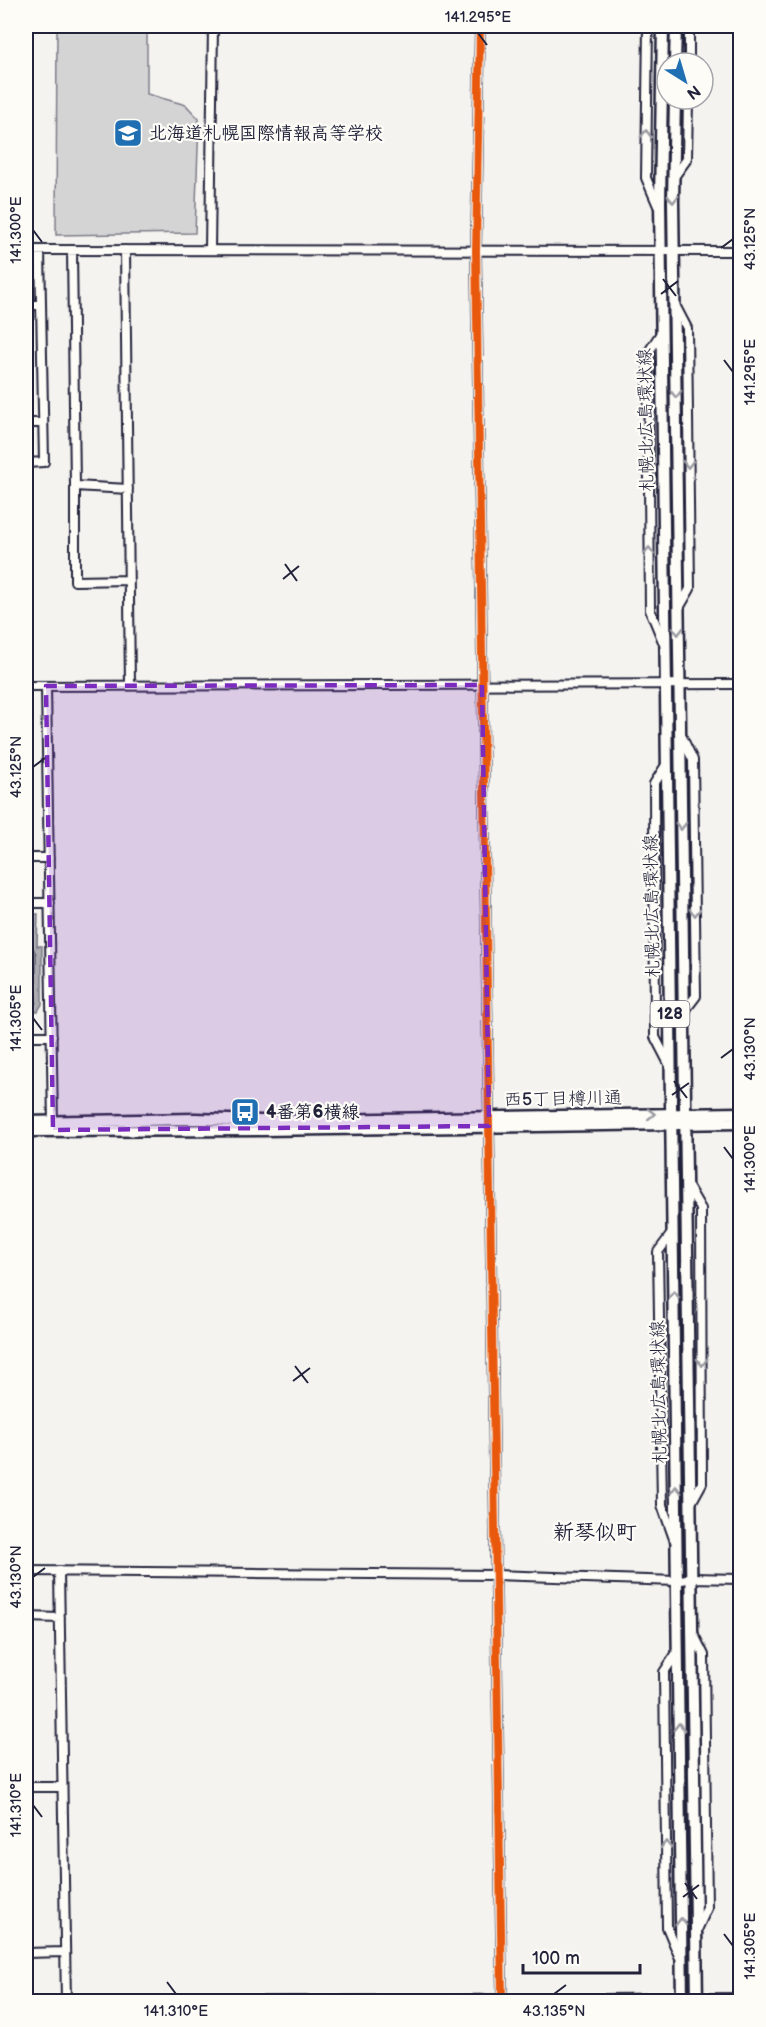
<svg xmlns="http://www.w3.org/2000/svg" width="766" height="2027" viewBox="0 0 766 2027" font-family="'Balsamiq Sans','Klee One',sans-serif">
<rect width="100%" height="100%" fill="#f4f3ef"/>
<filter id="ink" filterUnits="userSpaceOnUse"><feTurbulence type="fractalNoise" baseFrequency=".0167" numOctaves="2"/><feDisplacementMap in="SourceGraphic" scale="12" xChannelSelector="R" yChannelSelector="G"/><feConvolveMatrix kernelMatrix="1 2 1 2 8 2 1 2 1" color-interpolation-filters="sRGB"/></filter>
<g filter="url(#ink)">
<path fill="#d5d4d5" stroke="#7c7b88" stroke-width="1.5" d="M57,26H147V94L186,105L199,119L195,233L56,235Z"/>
<path fill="#acacb2" stroke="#757582" stroke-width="1.5" d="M26,914H38L37,946H42V1004L38,1011H26Z"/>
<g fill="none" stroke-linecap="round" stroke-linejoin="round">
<path stroke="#59596b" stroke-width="1.5" d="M26,920L32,923V946L36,954V1002L34,1005H26"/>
<g stroke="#22223b" stroke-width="12">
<path id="minor" d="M480,26L476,251L502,1999
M648,26L646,178L658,206
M689,63V26
M674,177L687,159L688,99
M26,250L740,251
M72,250L75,486L128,489
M125,250L130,685
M210,250L213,26
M26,305H41
M675,305L687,328L690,589L679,608
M661,333L648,353L650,610L664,644
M26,423H43
M26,463L44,462L40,250
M75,486V581L129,580
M26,686L740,684
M46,686L53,1125
M681,735L693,760L696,996L683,1013
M666,765L654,784L655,1037L669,1064
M26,858H49
M26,903H50
M26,1036H52
M687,1185L701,1209L702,1483L691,1503
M673,1232L658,1252L662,1505L674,1539
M26,1571L496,1575L677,1581L691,1578L740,1579
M59,1571L66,2002
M26,1617L60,1618
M694,1635L704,1655L707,1908L697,1930
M678,1651L664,1672L667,1927L679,1956
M26,1787H61
M26,1953L64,1952
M190,2002L740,1998"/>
</g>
<g stroke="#22223b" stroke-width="15">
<path id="major" d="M663,26L660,201L682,2002
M675,63L676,26
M675,99L673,201L697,2002
M26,1122L195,1119L261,1121L740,1113
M26,1131L262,1130L740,1123"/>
</g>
<use href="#minor" stroke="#fdfcf7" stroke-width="8"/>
<use href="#major" stroke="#fdfcf7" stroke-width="10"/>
<g stroke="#fdfcf7" stroke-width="11">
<path id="cycleway" d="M480,26L476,251L502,1999"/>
</g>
<use href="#cycleway" stroke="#e8590c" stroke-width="8"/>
</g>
<defs><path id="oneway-chevron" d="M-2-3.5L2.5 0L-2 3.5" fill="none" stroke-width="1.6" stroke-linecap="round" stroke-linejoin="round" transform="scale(1.5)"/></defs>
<g stroke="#9a9aa2">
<use href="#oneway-chevron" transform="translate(646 134) rotate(-89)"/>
<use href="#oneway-chevron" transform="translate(673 199) rotate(90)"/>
<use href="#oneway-chevron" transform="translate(676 394) rotate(89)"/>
<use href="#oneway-chevron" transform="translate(688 464) rotate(89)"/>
<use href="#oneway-chevron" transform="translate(649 551) rotate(-90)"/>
<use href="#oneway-chevron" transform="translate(678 631) rotate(89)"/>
<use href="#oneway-chevron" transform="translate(681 826) rotate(89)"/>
<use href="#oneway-chevron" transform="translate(695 912) rotate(89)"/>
<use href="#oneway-chevron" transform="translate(651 1114) rotate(-1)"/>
<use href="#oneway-chevron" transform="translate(674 1295) rotate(-91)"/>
<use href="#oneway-chevron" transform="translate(702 1362) rotate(90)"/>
<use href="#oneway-chevron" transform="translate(676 1490) rotate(-91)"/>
<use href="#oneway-chevron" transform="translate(679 1727) rotate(-91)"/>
<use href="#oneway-chevron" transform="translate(666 1845) rotate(-91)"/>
<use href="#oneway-chevron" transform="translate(681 1922) rotate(-91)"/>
</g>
</g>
<path fill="#7b2cbf" fill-opacity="0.2" stroke="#7b2cbf" stroke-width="4.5" stroke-dasharray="12 8" stroke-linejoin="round" d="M482,685L489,1126L53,1130L46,686Z"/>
<path fill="none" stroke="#22223b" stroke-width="2" d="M478,33L487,45M33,230L42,242M721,248L733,239M663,279L676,296M661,294L678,281M724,360L733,372M285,564L297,581M283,579L299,566M33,767L45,758M33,1018L42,1030M721,1058L733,1049M674,1081L687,1098M672,1095L689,1083M724,1147L733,1159M295,1366L308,1383M293,1381L310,1368M33,1577L45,1568M33,1805L42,1817M685,1883L697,1899M683,1897L699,1885M724,1934L733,1946M167,1982L176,1994M554,1994L566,1985"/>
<defs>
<g id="school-square" transform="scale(1.5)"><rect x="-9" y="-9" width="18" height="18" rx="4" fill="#1f6fb2" stroke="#fdfcf7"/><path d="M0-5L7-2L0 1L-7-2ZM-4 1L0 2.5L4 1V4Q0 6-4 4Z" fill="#fff"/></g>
<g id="bus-square" transform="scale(1.5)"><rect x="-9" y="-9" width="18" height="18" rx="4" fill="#1f6fb2" stroke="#fdfcf7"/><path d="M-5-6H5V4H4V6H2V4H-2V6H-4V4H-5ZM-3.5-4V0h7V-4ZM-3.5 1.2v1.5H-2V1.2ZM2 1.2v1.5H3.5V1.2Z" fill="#fff"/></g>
</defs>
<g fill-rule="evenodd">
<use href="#school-square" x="128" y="133"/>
<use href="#bus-square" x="245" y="1112"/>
</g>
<g text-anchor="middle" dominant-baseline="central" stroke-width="4.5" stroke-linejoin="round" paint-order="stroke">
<rect fill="#fdfcf7" stroke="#646373" stroke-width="1.5" x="650.5" y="1001" width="39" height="26" rx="4.5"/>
<g font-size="16" font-weight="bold" fill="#22223b">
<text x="670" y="1014">128</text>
</g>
<g font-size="18" font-weight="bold" fill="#22223b" stroke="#fdfcf7" text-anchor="start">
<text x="149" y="133">北海道札幌国際情報高等学校</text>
<text x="266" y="1112">4番第6横線</text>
</g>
<g font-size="18" fill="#22223b" stroke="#fdfcf7">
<text transform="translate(646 420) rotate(-91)">札幌北広島環状線</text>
<text transform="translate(652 906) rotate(-91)">札幌北広島環状線</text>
<text transform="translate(563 1099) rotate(-1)">西5丁目樽川通</text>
<text transform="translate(659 1392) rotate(-91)">札幌北広島環状線</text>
</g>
<g font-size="21" font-weight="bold" fill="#22223b" stroke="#fdfcf7">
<text x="595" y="1532">新琴似町</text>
</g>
</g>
<rect width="766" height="2027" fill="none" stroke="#fdfcf7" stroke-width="66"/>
<g transform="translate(685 81) rotate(143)"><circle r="28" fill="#fdfcf7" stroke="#a5a5ac" stroke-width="1.5"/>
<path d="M0-4.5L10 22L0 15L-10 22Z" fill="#1f6fb2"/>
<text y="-9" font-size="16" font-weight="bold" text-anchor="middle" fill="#22223b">N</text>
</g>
<path d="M523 1964v9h117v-9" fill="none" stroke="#22223b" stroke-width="3"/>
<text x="532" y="1964" font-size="18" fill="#22223b" stroke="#fdfcf7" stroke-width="4.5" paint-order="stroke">100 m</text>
<rect x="33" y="33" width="700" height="1961" fill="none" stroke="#22223b" stroke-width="2"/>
<g font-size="15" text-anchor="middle" fill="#22223b">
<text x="478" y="22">141.295°E</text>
<text transform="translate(16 230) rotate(-90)" y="5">141.300°E</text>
<text transform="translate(750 239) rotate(-90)" y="5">43.125°N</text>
<text transform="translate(750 372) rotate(-90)" y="5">141.295°E</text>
<text transform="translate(16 767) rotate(-90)" y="5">43.125°N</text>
<text transform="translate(16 1018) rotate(-90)" y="5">141.305°E</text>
<text transform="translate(750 1049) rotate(-90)" y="5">43.130°N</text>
<text transform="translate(750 1159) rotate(-90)" y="5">141.300°E</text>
<text transform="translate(16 1577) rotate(-90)" y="5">43.130°N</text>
<text transform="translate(16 1805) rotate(-90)" y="5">141.310°E</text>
<text transform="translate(750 1946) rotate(-90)" y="5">141.305°E</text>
<text x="176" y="2016">141.310°E</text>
<text x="554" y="2016">43.135°N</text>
</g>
</svg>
